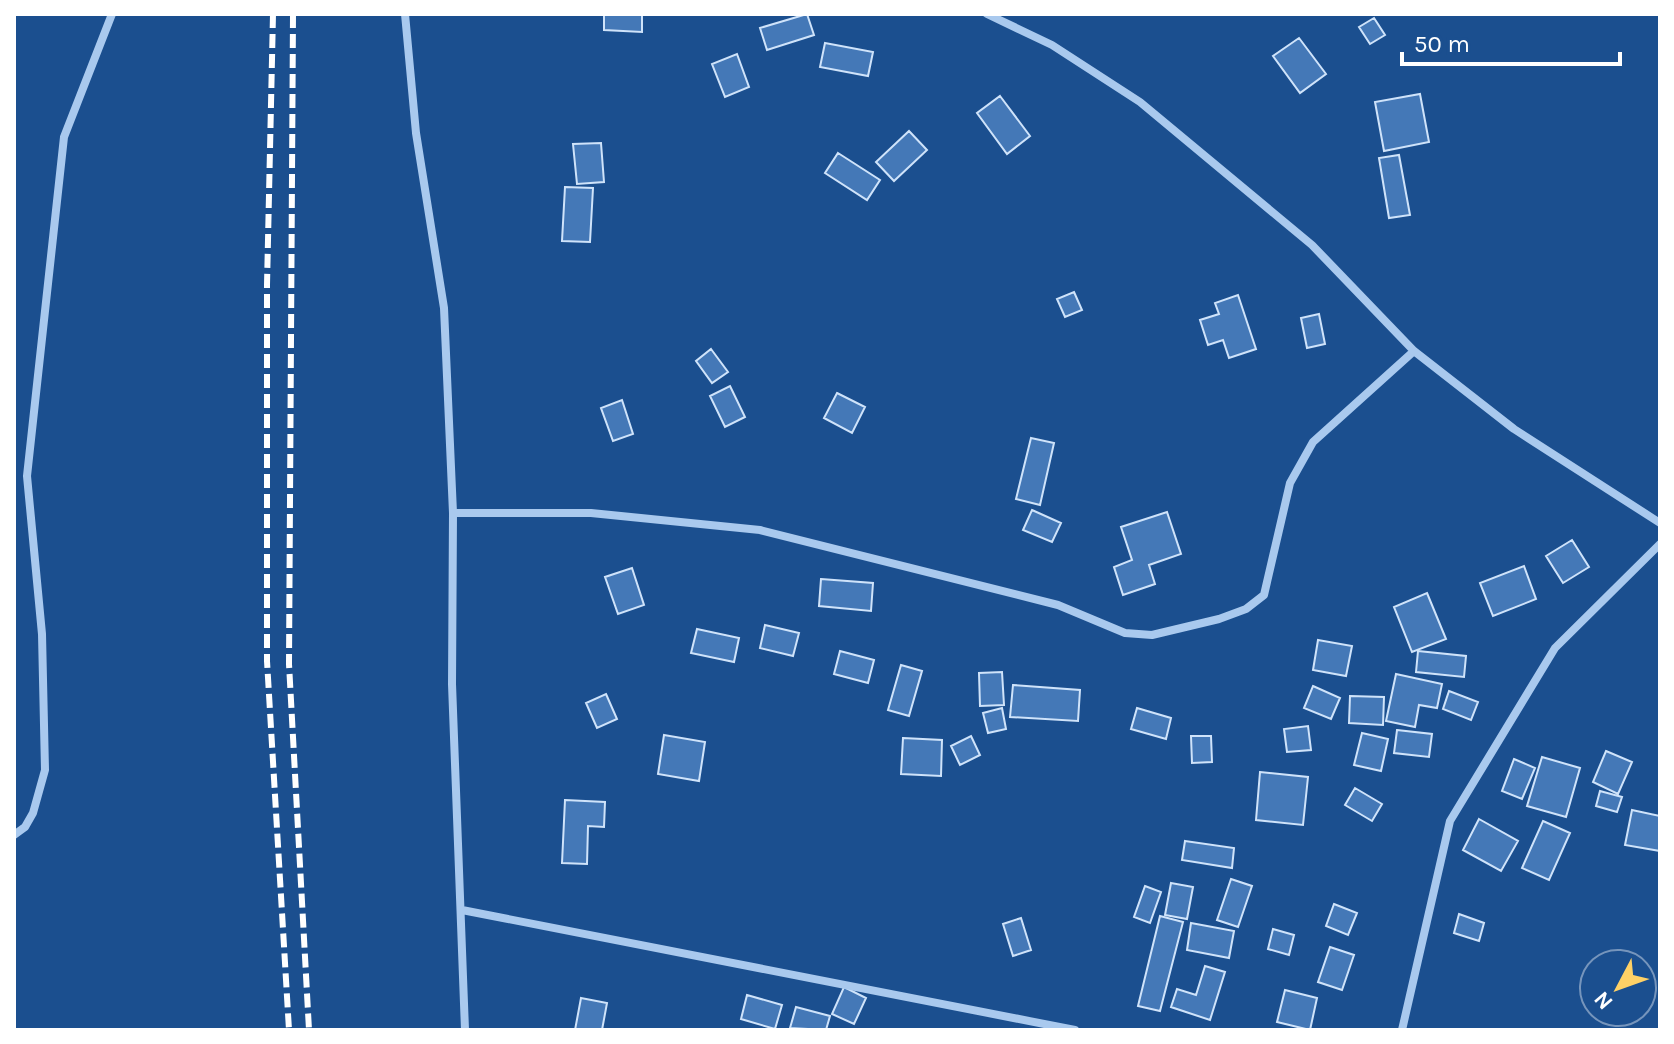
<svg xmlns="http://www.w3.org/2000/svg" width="1674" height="1044" viewBox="0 0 1674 1044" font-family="Karla,sans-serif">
<rect width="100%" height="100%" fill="#1b4f8f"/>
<path fill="#4478b7" stroke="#cfe3fa" stroke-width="2" d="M604,14H642V32L604,30Z
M807,14L814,35L767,50L760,28Z
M1374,18L1385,35L1370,44L1359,27Z
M1299,38L1326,74L1300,93L1273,56Z
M825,43L873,52L868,76L820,67Z
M737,54L749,87L725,97L712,64Z
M1420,94L1429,142L1384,151L1375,102Z
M1000,96L1030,136L1007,154L977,113Z
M909,131L927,150L894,181L876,162Z
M601,143L604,182L577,184L573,144Z
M838,153L880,180L867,200L825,173Z
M1399,155L1410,215L1389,218L1379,158Z
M565,187L593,188L590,242L562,241Z
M1074,292L1082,310L1065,317L1057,299Z
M1238,295L1256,349L1229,358L1223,340L1208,345L1200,320L1219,314L1215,303Z
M1319,314L1325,344L1307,348L1301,318Z
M711,349L728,372L712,383L696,361Z
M730,386L745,417L725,427L710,396Z
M837,393L865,407L852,433L824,418Z
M622,400L633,434L613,441L601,408Z
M1031,438L1054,443L1040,505L1016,499Z
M1032,510L1061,523L1052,542L1023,530Z
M1167,512L1181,554L1149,565L1155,584L1123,595L1114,567L1132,560L1121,527Z
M1572,540L1589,567L1563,583L1546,556Z
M1524,566L1536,599L1493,616L1480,583Z
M632,568L644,605L618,614L605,577Z
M821,579L873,583L871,611L819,606Z
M1427,593L1446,639L1412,652L1394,607Z
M765,625L799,633L793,656L760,648Z
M697,629L739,638L734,662L691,653Z
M1318,640L1352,646L1346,676L1313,670Z
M840,651L874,660L868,683L834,674Z
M1418,651L1466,656L1464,677L1416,672Z
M901,665L922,671L909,716L888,710Z
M1002,672L1004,705L980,706L979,673Z
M1396,674L1442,684L1437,708L1419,705L1415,727L1386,721Z
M1013,685L1080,690L1078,721L1010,717Z
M1313,686L1340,698L1331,719L1304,708Z
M1449,691L1478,702L1471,720L1443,709Z
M606,694L617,719L597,728L586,703Z
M1350,696L1384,697L1383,725L1349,723Z
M1002,708L1006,729L988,733L983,713Z
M1137,708L1171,718L1166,739L1131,729Z
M1308,726L1311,750L1287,752L1284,729Z
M1397,730L1432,734L1429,757L1394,753Z
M1362,733L1388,739L1381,771L1354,765Z
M664,735L705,742L699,781L658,774Z
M971,736L980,755L960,765L951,746Z
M1191,736H1211L1212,762L1192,763Z
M903,738L942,740L941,776L901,774Z
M1606,751L1632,762L1618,794L1593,782Z
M1542,757L1580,768L1566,817L1527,806Z
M1514,759L1535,768L1522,799L1502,791Z
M1260,772L1308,777L1303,825L1256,820Z
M1355,788L1382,804L1372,821L1345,805Z
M1600,791L1622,797L1617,812L1596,806Z
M565,800L605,802L604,827L588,826L587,864L562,863Z
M1632,810L1660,816V851L1625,845Z
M1479,819L1518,841L1501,871L1463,850Z
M1543,821L1570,833L1549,880L1522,868Z
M1185,841L1234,848L1232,868L1182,860Z
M1231,879L1252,886L1238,927L1217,920Z
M1171,883L1193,887L1187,919L1165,915Z
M1145,886L1161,892L1150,923L1134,917Z
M1334,904L1357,913L1348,935L1326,926Z
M1459,914L1484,923L1479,941L1454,933Z
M1160,916L1183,922L1160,1011L1138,1006Z
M1021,918L1031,950L1013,956L1003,924Z
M1191,923L1234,931L1229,958L1187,950Z
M1273,929L1294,935L1289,955L1268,949Z
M1330,947L1354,955L1342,990L1318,982Z
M1205,966L1225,972L1210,1020L1171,1007L1177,989L1196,995Z
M844,987L866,998L854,1024L832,1014Z
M1285,990L1317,998L1310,1030L1277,1022Z
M747,995L782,1005L775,1029L741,1019Z
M581,998L607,1003L602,1030H575Z
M796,1007L830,1016L826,1030L790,1028Z"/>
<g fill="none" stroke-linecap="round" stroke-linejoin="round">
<path stroke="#a9c9ee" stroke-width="8" d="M405,14L416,133L444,308L453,513L452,684L465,1030
M987,14L1052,45L1140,102L1312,245L1414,351L1514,429L1660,523
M453,513H591L760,530L1058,605L1125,633L1152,635L1219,619L1246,609L1264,595L1290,483L1313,442L1414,351
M14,835L25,827L33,813L45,770L42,634L27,476L64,137L112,14
M462,910L1075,1030
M1402,1030L1450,821L1555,648L1660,544"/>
<path stroke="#fff" stroke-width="6" stroke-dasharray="14 6" stroke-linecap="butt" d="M273,14L267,285V661L289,1030
M293,14L289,664L309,1030"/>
</g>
<rect width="1674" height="1044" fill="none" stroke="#ffffff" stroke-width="32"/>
<g transform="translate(1618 988) rotate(229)"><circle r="38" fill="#1b4f8f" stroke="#7695bc" stroke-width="2"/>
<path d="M0-6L14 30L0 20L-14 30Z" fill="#ffd166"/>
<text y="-12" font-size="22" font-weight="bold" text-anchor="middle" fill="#ffffff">N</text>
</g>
<path d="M1402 52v12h218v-12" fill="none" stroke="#ffffff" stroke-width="4"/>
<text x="1414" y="52" font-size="24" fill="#ffffff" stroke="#1b4f8f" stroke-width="6" paint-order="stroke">50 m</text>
</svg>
